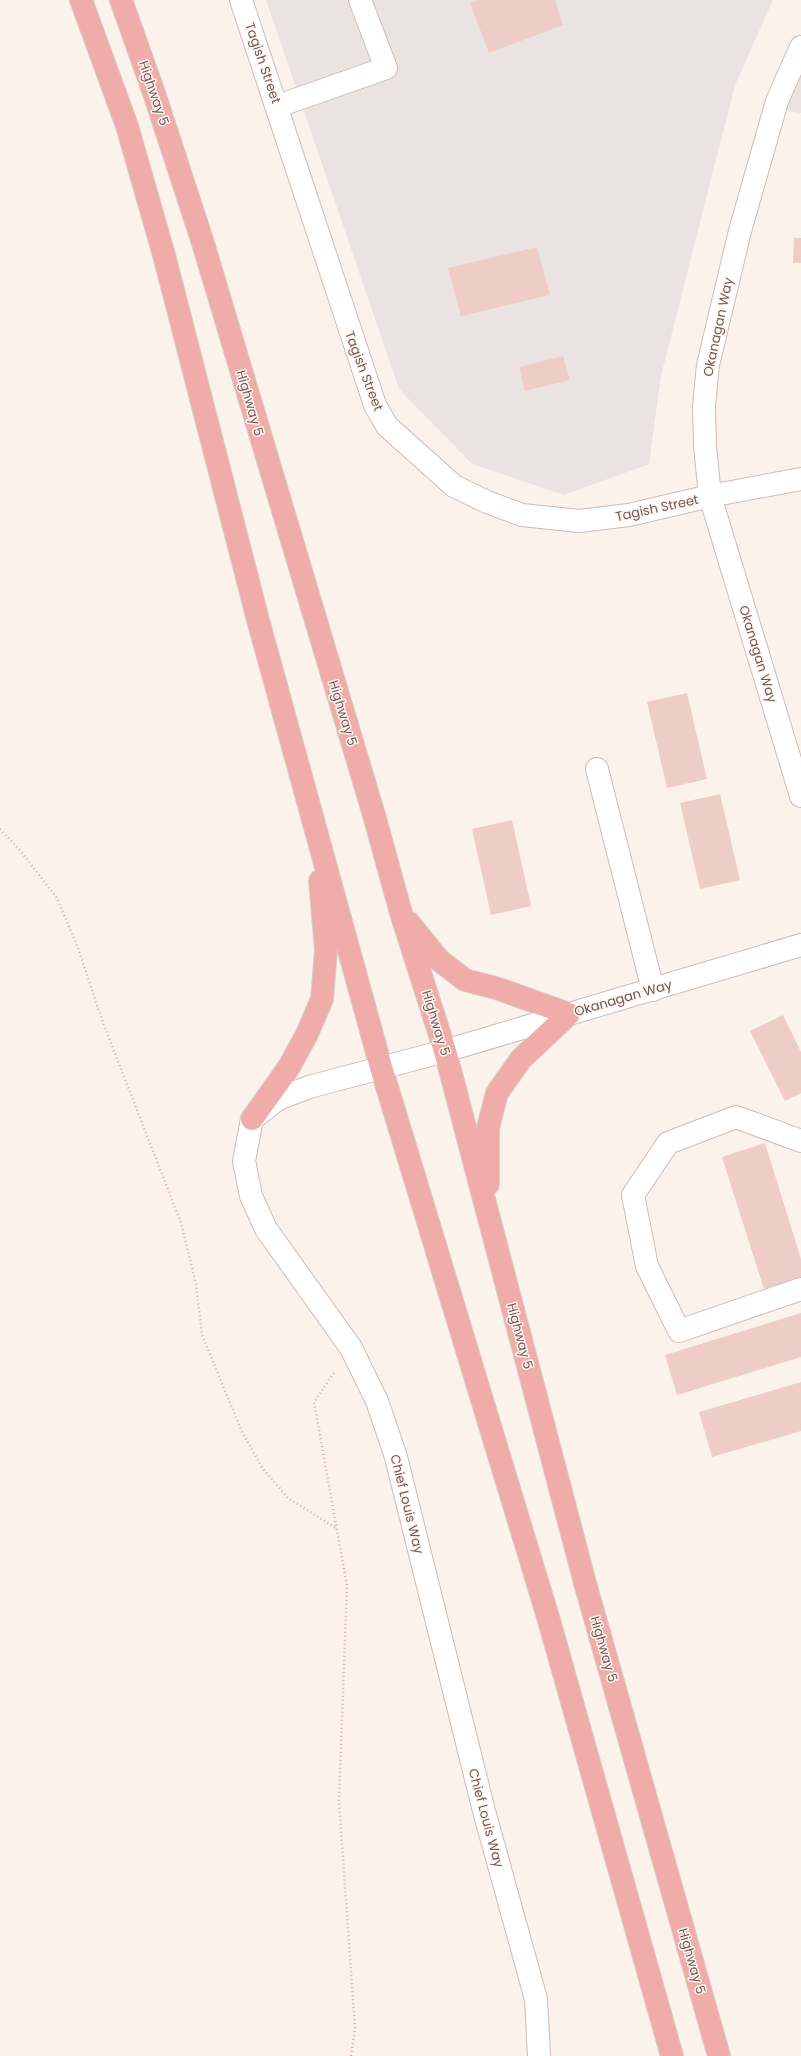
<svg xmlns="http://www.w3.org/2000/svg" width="801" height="2056" viewBox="0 0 801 2056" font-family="Poppins,sans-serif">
<rect width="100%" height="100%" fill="#fbf2ec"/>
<path fill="#ebe3e1" d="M266,0H773L735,85L661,376L649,464L564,495L472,464L399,389Z
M801,76V113L785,111Z"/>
<path fill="#eecdc6" d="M479,0H555L563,25L489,53L470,3Z
M794,238H801V263H793Z
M537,247L550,295L461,316L448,268Z
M563,356L570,380L525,391L519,367Z
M687,693L707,779L667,788L647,702Z
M720,794L740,880L700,889L680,803Z
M512,820L531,906L491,915L472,829Z
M783,1015L801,1052V1093L785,1101L750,1031Z
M765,1143L801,1259V1278L764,1289L722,1157Z
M801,1313V1357L677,1395L665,1355Z
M801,1382V1431L712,1457L699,1412Z"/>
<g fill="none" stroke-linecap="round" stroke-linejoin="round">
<g stroke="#cfbbb5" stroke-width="24">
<path id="minor" d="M241,0L375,405L387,426L454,486L487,502L522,515L579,521L629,515L710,496L801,479
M801,47L777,101L740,231L708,365L704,406L705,446L710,496L801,796
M278,106L386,68L360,0
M597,769L653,990
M801,1141L736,1117L668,1143L633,1195L647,1266L679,1331L801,1289
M539,2056L536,1999L484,1811L396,1457L377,1401L351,1348L266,1229L251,1196L244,1161L252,1119L278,1099L309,1087L445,1051L801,945"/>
</g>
<g stroke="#d8d0ce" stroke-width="24">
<path id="highway" d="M81,0L127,126L164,255L258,620L381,1067L548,1617L672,2056
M121,0L155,96L203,243L374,815L401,913L445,1051L585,1583L719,2056
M409,923L439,960L465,980L496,988L569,1014L521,1059L497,1093L488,1128V1184
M252,1119L289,1067L307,1034L322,999L326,950L320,881"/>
</g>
<path stroke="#d3b0a9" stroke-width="2.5" stroke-dasharray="1 3" stroke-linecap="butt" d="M0,829L19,849L57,898L78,948L102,1020L181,1223L196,1284L202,1335L242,1432L263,1469L288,1498L337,1529
M334,1373L314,1402L347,1586L339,1801L355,2028L351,2056"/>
<use href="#minor" stroke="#fff" stroke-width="22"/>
<use href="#highway" stroke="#efaca9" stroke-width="22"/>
</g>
<g text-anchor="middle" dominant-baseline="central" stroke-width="3" stroke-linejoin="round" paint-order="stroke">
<g font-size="13" fill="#755651" stroke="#fef7f2">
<text transform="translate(263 63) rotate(71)">Tagish Street</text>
<text transform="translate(154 93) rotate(71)">Highway 5</text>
<text transform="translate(718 327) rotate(-78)">Okanagan Way</text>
<text transform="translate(364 371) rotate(69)">Tagish Street</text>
<text transform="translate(250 403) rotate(74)">Highway 5</text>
<text transform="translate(657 508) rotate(-12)">Tagish Street</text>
<text transform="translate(758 654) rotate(73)">Okanagan Way</text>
<text transform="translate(343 713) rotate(73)">Highway 5</text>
<text transform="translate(623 998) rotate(-16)">Okanagan Way</text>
<text transform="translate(436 1023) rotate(73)">Highway 5</text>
<text transform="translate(520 1336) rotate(75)">Highway 5</text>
<text transform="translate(407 1504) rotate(76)">Chief Louis Way</text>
<text transform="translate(604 1649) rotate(74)">Highway 5</text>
<text transform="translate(486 1818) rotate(75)">Chief Louis Way</text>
<text transform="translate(692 1961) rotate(74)">Highway 5</text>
</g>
</g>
</svg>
